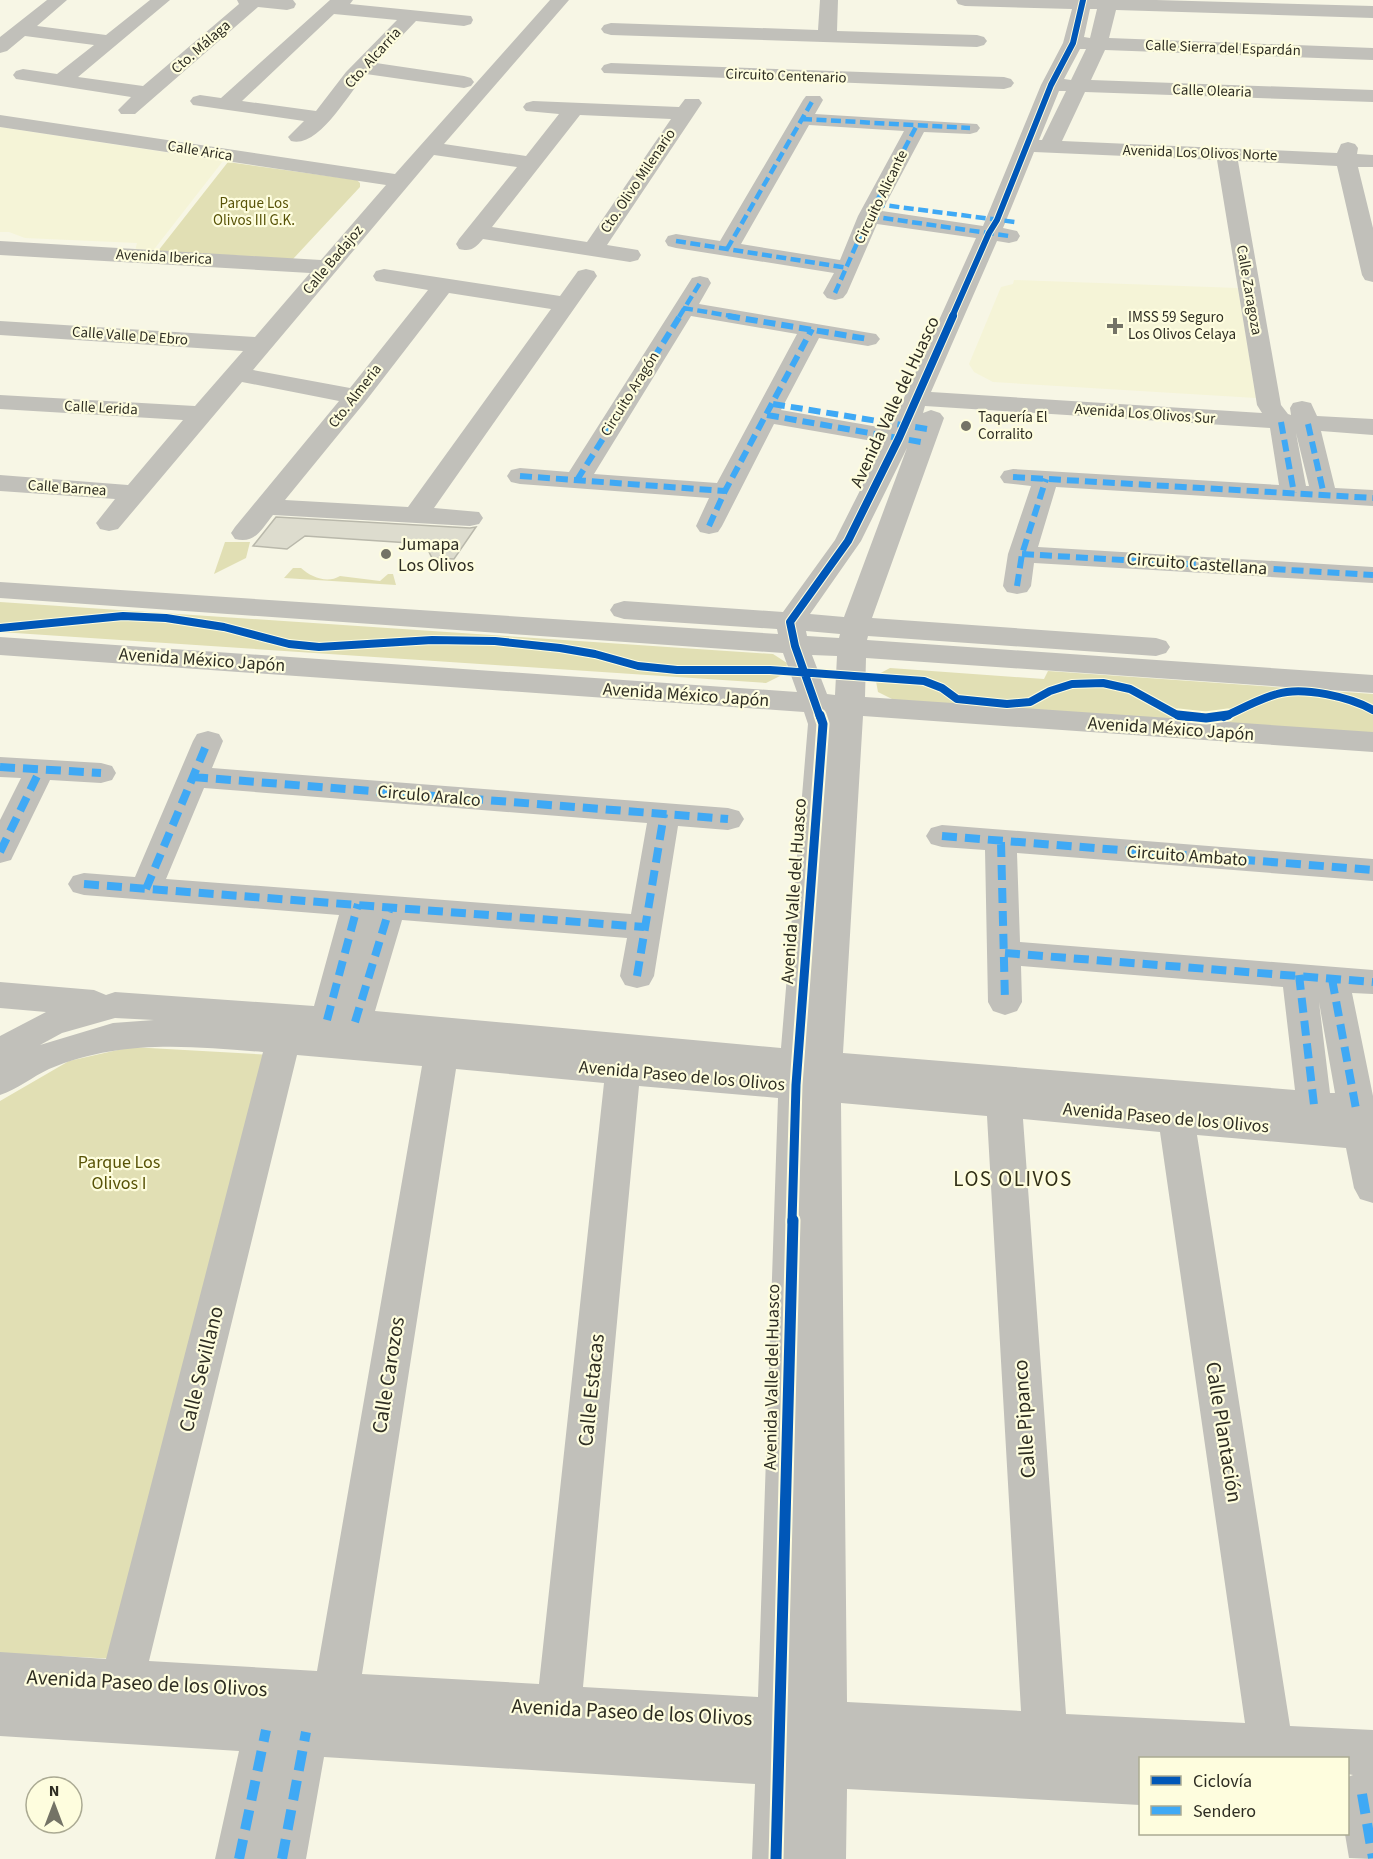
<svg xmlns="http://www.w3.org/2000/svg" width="1373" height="1859" viewBox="0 0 1373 1859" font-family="'Source Sans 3',sans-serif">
<rect width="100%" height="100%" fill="#f7f6e5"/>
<path fill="#f5f4d7" d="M0,127L223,161L152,252L135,251L137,243L25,238L9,232H0Z
M1014,280L1238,288L1256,398L993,382L974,372L969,364L1001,287L1013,284Z"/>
<path fill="#e1dfb4" d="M228,162L357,180L360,183V187L293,259L158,251Z
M225,542H250L246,558L214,574Z
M293,568H301C311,577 327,584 340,576L380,581L388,574H393L396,585L284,578Z
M0,602L773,654L787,663L786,673L766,683L0,632Z
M890,668L1044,679L1048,671L1373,694V734L898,702L878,692L875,676Z
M131,1047L273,1055L117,1659L0,1653V1101L69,1061Z"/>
<path fill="#dddcce" stroke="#b9b8ab" stroke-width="1.5" d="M276,517L470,528L476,527L454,559L432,558L425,544L305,536L287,549L253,546Z"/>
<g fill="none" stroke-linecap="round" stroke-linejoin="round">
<path fill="#c1c0ba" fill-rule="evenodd" d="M47,0H67L37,26L106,35L150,0H170L78,77L143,86L239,4L237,0H293L296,4L294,8L287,10L258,7L135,114H121L118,110L131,97L16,79L13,75L16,71L23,69L57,74L94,45L25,36L7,51L0,53V37Z
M330,0H353L350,4L471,16L473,20L471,24L464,26L416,21L376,63L464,76L471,78L474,82L471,86L464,88L366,74C349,92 319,149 291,141L288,137L304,121L193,105L190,101L193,97L200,95L221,98ZM334,14L397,20L346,72L316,111L242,101Z
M550,0H569L444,144L526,156L559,114L526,111L523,107L526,103L533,101L679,107L685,99H699L702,103L607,245L638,250L641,255L638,260L630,262L483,239C475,248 472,252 459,249L456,244L459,239L517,167L434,155L253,370L350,388L428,290L376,281L373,276L376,271L384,269L560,296L578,271L586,269L594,271L597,276L434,508L479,512L483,518L479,524L470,526L273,515C261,530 255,544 235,539L231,533L235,527L339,401L242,382L118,529L109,531L100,529L96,523L115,499L0,491V475L128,485L183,420L0,409V395L195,406L243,351L0,335V321L255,337L310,273L0,255V241L321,260L386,185L0,127V115L395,174ZM580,115L671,119L587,242L492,227ZM449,293L551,309L408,507L285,500L365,402Z
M820,0H838L837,31L977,35L984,37L987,41L984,45L977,47L611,35L604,33L601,29L604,25L611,23L818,30Z
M956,0H1156L1373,6V18L1116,10L1109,38L1373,48V60L1105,50L1091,80L1373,90V102L1085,92L1062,141L1337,153L1341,144L1348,142L1355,144L1358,148L1357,154L1373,155V167H1358L1373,228V282L1365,280L1362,275L1337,166L1238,161L1281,405L1288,414L1291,415L1290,408L1293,403L1302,401L1311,403L1317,416L1373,419V435L1321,431L1335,488L1373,490V506L1056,487L1038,547L1373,567V583L1034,563L1031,586L1027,592L1017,594L1007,592L1003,586L1008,554L1031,486L1004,483L1000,477L1004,471L1013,469L1279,485L1270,428L925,406L923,413L931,410L940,413L944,418L872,618L1156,638L1166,641L1170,647L1166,653L1156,656L868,636L867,640L1373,675V693L866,658L865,697L1373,732V752L863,716L843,1053L1295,1090L1283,987L1021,966L1022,1002L1017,1011L1005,1015L993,1011L988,1002L985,850L942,847L931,844L926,836L931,828L942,825L1373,859V881L1017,853L1020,942L1373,970V994L1352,993L1373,1096V1203L1360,1199L1354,1188L1346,1148L1197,1135L1290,1726L1373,1730V1859L1349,1858L1345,1834H1348V1777L1353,1775L1348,1774V1758H1140V1805L847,1789L846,1859H752L755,1784L324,1757L306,1859H215L239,1751L0,1736V1652L106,1659L263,1052C188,1046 120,1039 49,1069C32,1077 18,1089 0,1095V1036L46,1012L0,1008V982L94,990L106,995L115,992L314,1006L339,915L84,895L73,892L68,884L73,876L84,873L135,877L193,741L197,734L208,731L219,734L223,741L212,768L728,808L739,811L744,819L739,827L728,830L678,826L654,976L649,985L637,988L625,985L620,976L627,938L402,920L375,1011L781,1048L808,724L804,712L0,655V637L797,692L783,653L0,598V582L778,634L777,629L624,619L614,616L610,610L614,604L624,601L783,612L835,540L884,443L774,424L722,526L718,532L709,534L700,532L696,526L709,498L520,484L511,482L507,476L511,470L520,468L569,472L692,278L700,276L708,278L711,283L699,304L876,334L880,339L876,344L868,346L819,338L781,410L890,429L976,238L877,224L847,293L843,298L835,300L827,298L823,293L834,273L676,248L668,246L665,241L668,236L676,234L720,241L803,100L806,96H820L823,100L815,114L977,124L980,128L977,132L970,134L924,132L882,211L983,226L1041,85L1063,43L1072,9L965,6L958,4ZM1090,9H1097L1090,38L1084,37ZM1080,49H1086L1071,80L1064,79ZM1059,91H1066L1042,140H1039ZM809,125L904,131L858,216L840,260L741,244ZM1034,152L1217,160L1257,405L1262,413L931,392L997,241L1009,243L1017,241L1020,236L1017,231L1003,228ZM691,316L797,334L717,483L594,474ZM1296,433L1309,486H1306ZM907,448L844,617L810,614L861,541ZM806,631L840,634L839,638L807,636ZM812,655L837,656L835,695L827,694ZM204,788L647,823L631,914L166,879ZM1319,1002L1335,1093H1330ZM115,1018L154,1020L113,1023L40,1045L62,1033ZM297,1055L422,1066L317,1671L149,1661ZM456,1069L604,1083L539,1684L362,1674ZM639,1086L778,1098L758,1697L583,1687ZM841,1103L987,1116L1021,1711L847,1702ZM1023,1119L1160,1132L1245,1723L1066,1714Z
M611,63L1004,77L1011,79L1014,83L1011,87L1004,89L604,73L601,69L604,65Z
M0,757L101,763L112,766L116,773L112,780L101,783L50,780L11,860L0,863V820L21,778L0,777Z"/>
<path stroke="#3fa9f5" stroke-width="4.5" stroke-dasharray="10 4.5" stroke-linecap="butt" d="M802,119L970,128
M875,204L1015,222
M869,216L1009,236
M676,241L848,268
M727,249L813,100
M835,293L869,216L917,125
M683,308L737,317
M679,317L700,283"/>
<path stroke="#3fa9f5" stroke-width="6" stroke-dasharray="12 6" stroke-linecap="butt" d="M728,316L868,339
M773,404L927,429
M767,415L921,442
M1281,422L1294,493
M1308,424L1324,495
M520,476L725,491
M1013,477L1373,498
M577,480L680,316
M709,526L725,491L812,329
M1022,554L1373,575
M1017,586L1022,554L1046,479"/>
<path stroke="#3fa9f5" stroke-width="8" stroke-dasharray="15 8" stroke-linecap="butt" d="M0,767L101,773
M193,777L728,819
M942,836L1373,870
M1001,842L1005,1002
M0,852L40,770
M84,884L644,927
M146,889L208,741
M1005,953L1373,982
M1299,975L1314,1105
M637,976L664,814
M1332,979L1356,1109
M327,1020L358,904
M355,1022L390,907"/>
<path stroke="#3fa9f5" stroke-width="10" stroke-dasharray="20 10" stroke-linecap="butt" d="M1362,1794L1373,1858
M239,1859L266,1730
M282,1859L306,1732"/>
<g stroke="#fefdde" stroke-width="8">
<path id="cycleway-far3" d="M952,317L989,233L997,220L1051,85L1073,43L1083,0"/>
</g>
<g stroke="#fefdde" stroke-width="10">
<path id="cycleway-far2" d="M0,628L123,616L166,618L224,627L289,644L319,647L432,640L495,641L560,648L595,654L638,666L677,670H770L924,681L942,688L957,699L1007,704L1030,702L1050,691L1072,684L1103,683L1130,689L1179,716L1190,717
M820,717L795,646L790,622L848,541L899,438L953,316
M1224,717C1241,709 1259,699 1277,694C1303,686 1350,697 1373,710"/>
</g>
<g stroke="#fefdde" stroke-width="13">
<path id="cycleway-far1" d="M1178,715L1206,718L1228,715
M792,1222L796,1085L823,724L820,715"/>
</g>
<g stroke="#fefdde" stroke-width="15">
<path id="cycleway" d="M776,1859L793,1220"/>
</g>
<use href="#cycleway-far3" stroke="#0057b8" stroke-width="6"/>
<use href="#cycleway-far2" stroke="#0057b8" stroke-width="8"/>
<use href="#cycleway-far1" stroke="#0057b8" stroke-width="9"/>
<use href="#cycleway" stroke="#0057b8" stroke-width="11"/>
</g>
<g fill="#747366" stroke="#fefdde" stroke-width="2">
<path d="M1112 317h6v6h6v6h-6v6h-6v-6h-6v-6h6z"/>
<circle cx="966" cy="426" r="6"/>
<circle cx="386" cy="554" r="6"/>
</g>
<g text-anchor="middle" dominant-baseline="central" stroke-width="4.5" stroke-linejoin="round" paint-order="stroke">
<g font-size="15" fill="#2e2d22" stroke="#fefdde">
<text transform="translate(201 47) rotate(-41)">Cto. Málaga</text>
<text transform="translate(1223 48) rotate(2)">Calle Sierra del Espardán</text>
<text transform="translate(373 58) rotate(-48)">Cto. Alcarria</text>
<text transform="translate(786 76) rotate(2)">Circuito Centenario</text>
<text transform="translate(1212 91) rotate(2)">Calle Olearia</text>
<text transform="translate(200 151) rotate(9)">Calle Arica</text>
<text transform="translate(1200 153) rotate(2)">Avenida Los Olivos Norte</text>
<text transform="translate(638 181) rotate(-56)">Cto. Olivo Milenario</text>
<text transform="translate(881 197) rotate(-64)">Circuito Alicante</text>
<text transform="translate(164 257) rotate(3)">Avenida Iberica</text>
<text transform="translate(333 260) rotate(-50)">Calle Badajoz</text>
<text transform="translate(1249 290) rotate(80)">Calle Zaragoza</text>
<text transform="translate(130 336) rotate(4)">Calle Valle De Ebro</text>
<text transform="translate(630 394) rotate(-58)">Circuito Aragón</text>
<text transform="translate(355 396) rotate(-52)">Cto. Almeria</text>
<text transform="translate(101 408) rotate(3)">Calle Lerida</text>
<text transform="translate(1145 414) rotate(4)">Avenida Los Olivos Sur</text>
<text transform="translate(67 488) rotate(4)">Calle Barnea</text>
</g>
<g font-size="15" fill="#585307" stroke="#fefdde">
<text x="254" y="203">Parque Los<tspan x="254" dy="17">Olivos III G.K.</tspan></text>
</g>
<g font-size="15" fill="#2e2d22" stroke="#fefdde" text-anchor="start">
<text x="1128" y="317">IMSS 59 Seguro<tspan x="1128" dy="17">Los Olivos Celaya</tspan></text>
<text x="978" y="417">Taquería El<tspan x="978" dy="17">Corralito</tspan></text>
</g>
<g font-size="18" fill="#2e2d22" stroke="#fefdde">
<text transform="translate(895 402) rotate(-65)">Avenida Valle del Huasco</text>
<text transform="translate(1197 564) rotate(4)">Circuito Castellana</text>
<text transform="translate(202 660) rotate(4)">Avenida México Japón</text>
<text transform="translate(686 695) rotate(4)">Avenida México Japón</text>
<text transform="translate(1171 729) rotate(4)">Avenida México Japón</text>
<text transform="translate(429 796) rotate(5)">Circulo Aralco</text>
<text transform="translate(1187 856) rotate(4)">Circuito Ambato</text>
<text transform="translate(794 891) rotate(-86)">Avenida Valle del Huasco</text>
<text transform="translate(682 1076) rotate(5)">Avenida Paseo de los Olivos</text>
<text transform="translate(1166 1118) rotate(5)">Avenida Paseo de los Olivos</text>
<text transform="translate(772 1377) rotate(-89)">Avenida Valle del Huasco</text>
</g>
<g font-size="18" fill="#2e2d22" stroke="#fefdde" text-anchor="start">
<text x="398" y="544">Jumapa<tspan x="398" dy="21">Los Olivos</tspan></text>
</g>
<g font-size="18" fill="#585307" stroke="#fefdde">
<text x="119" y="1162">Parque Los<tspan x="119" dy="21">Olivos I</tspan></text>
</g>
<g font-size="21" letter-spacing="1.5" fill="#312f17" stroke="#fefdde">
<text x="1013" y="1179">LOS OLIVOS</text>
</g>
<g font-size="21" fill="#2e2d22" stroke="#fefdde">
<text transform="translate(201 1369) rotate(-76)">Calle Sevillano</text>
<text transform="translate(388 1375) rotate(-81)">Calle Carozos</text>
<text transform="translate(591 1390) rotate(-84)">Calle Estacas</text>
<text transform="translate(1024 1419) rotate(-94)">Calle Pipanco</text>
<text transform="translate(1224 1432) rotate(81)">Calle Plantación</text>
<text transform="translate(147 1683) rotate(3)">Avenida Paseo de los Olivos</text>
<text transform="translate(632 1712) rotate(3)">Avenida Paseo de los Olivos</text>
</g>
</g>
<rect x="1139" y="1757" width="210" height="78" fill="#fefdde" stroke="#abaa93" stroke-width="1.5"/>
<rect x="1151" y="1776" width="30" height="9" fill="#0057b8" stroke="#abaa93" stroke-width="1.5"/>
<text x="1193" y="1787" font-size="18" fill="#2e2d22">Ciclovía</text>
<rect x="1151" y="1806" width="30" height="9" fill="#3fa9f5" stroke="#abaa93" stroke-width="1.5"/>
<text x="1193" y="1817" font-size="18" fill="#2e2d22">Sendero</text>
<g transform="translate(54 1805)"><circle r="28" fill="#fefdde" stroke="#abaa93" stroke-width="1.5"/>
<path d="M0-4.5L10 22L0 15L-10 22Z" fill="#747366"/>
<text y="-9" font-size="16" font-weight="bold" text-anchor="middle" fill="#2e2d22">N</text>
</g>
</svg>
